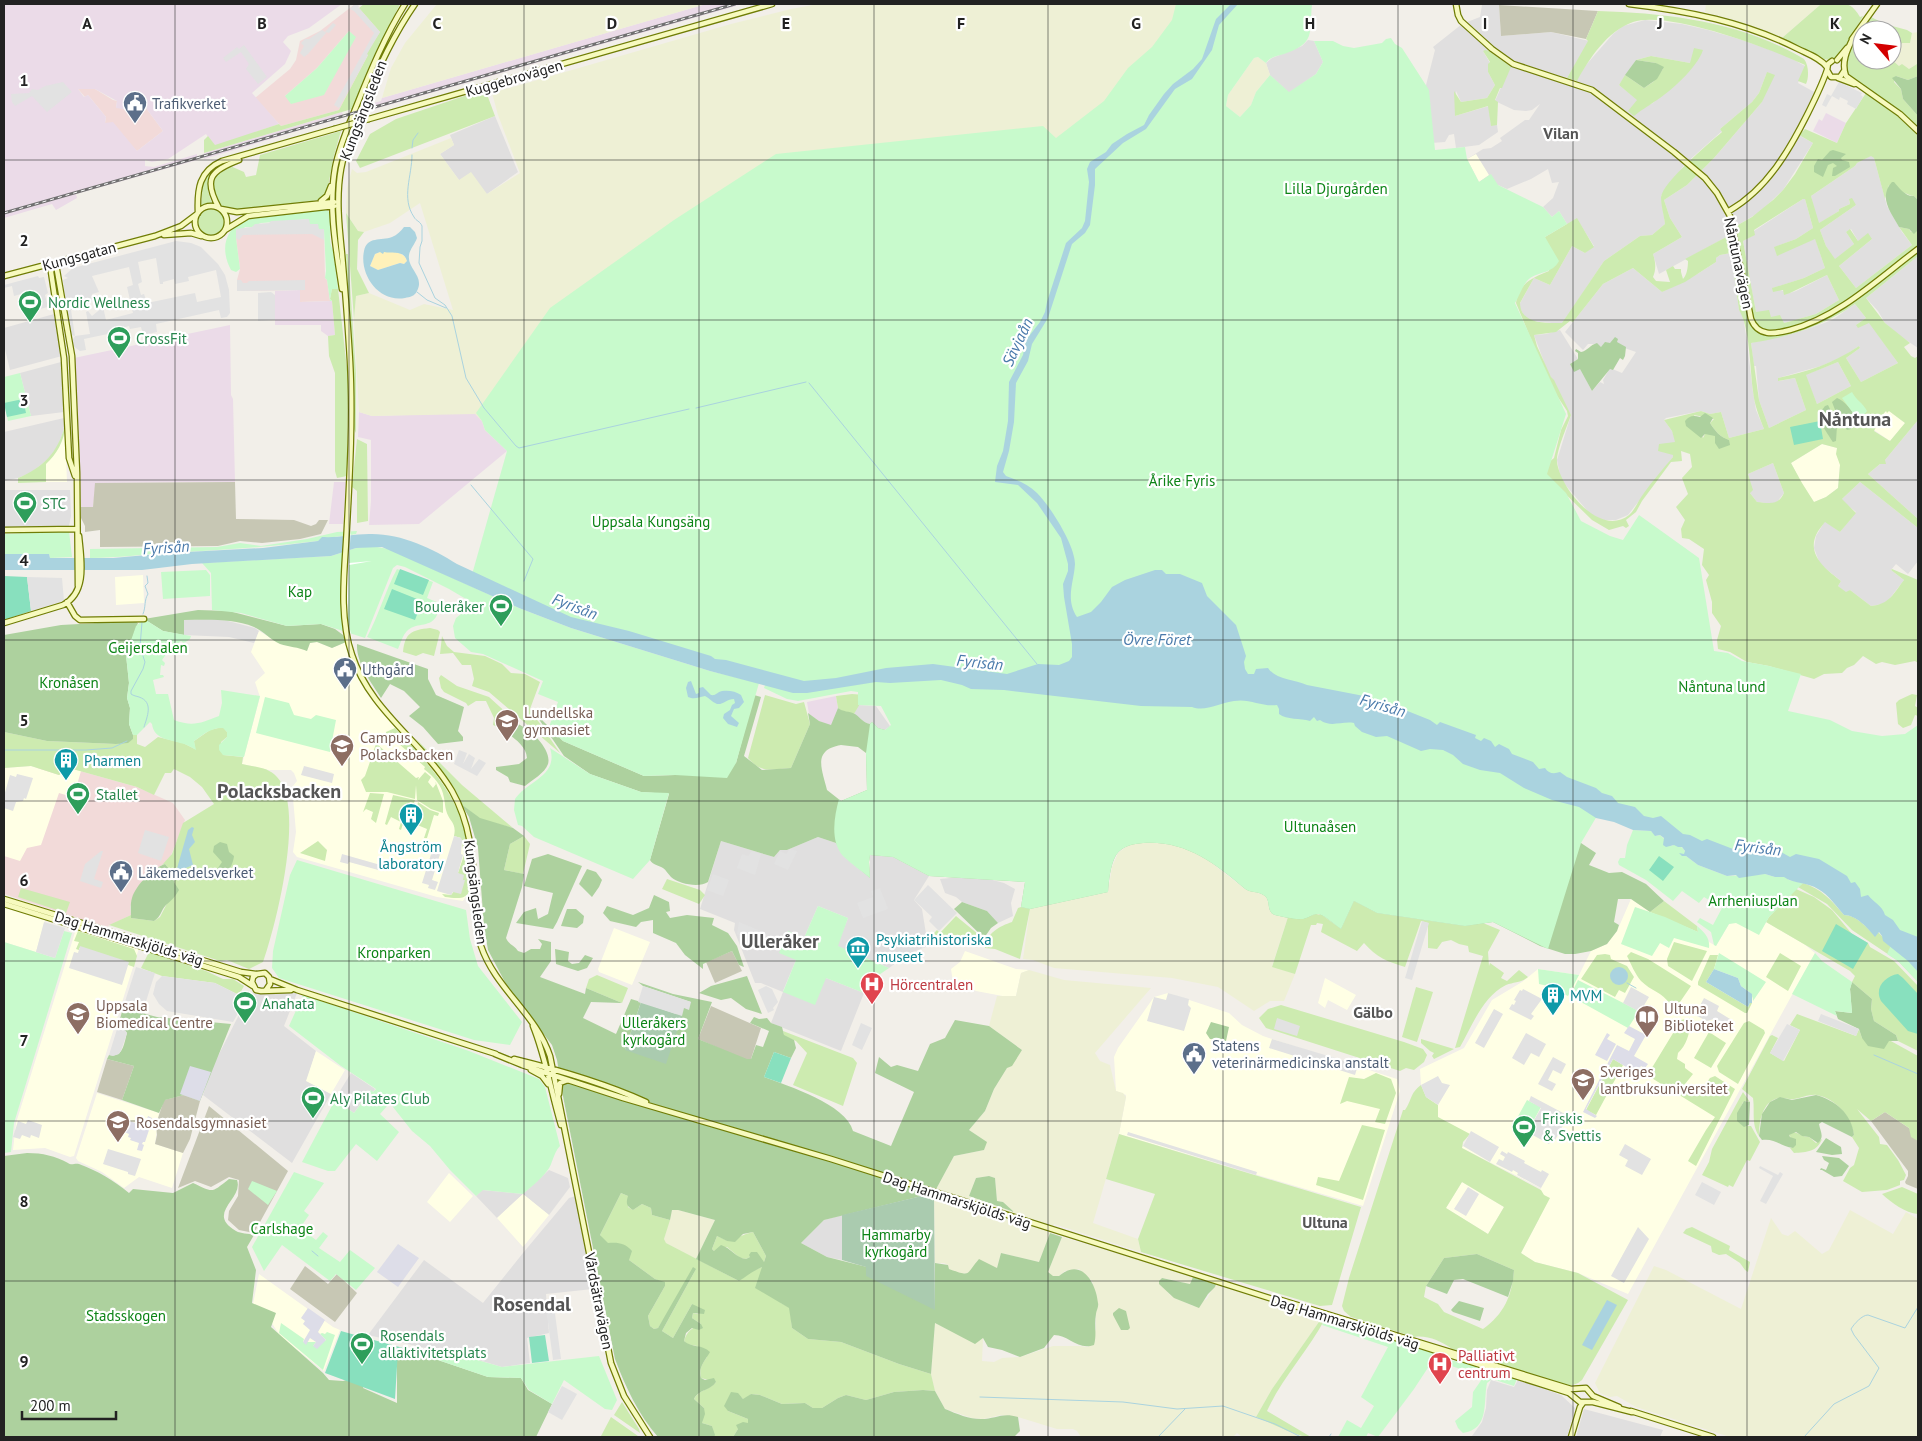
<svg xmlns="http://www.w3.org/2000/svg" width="1922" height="1441" viewBox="0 0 1922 1441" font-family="'PT Sans',sans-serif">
<rect width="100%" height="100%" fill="#f2efe9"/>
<path fill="#e0dfdf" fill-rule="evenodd" d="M1482,5H1499L1501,36L1551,32L1589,41L1567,78L1576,81L1586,65L1613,34L1623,26L1645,20L1682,24L1708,30L1739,39L1785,55L1805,66L1798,83L1816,93L1795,133L1813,143L1783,190L1760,212L1736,226L1730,235L1659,274L1653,254L1682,237L1670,218L1664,200L1687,185L1714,158L1762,102L1767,72L1759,93L1752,102L1720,129L1722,131L1685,164L1661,196L1665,224L1652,235L1640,236L1604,261L1562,324L1531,321L1524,316L1519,305L1534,278L1550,285L1572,246L1585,253L1594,246L1577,219L1567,224L1559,211L1552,217L1543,207L1553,198L1559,182L1552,183L1548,169L1531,179L1507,189L1498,185L1479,182L1467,159L1483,149L1491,148L1502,141L1500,138L1525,120H1529L1540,104L1532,110L1526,111L1514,110L1495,101L1510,67L1483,51L1490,63L1488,72L1495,85L1487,98L1461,102L1456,91L1455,116L1489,106L1491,125H1497L1498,132L1479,145L1456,148L1454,134L1449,135L1445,142L1431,143L1424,93L1435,50L1433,47L1462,24L1480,17ZM1651,56L1690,63L1653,103L1642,108L1629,111L1638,100L1619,85L1636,60Z
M1308,40L1314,41L1323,62L1316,74L1289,93L1270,75L1266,63L1272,58L1302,46Z
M495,116L518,172L487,194L459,180L440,154L454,145L450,135Z
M1872,155L1874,158L1887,206L1902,232L1912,245L1856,288L1839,266L1872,239L1858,241L1851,229L1846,232L1854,244L1835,260L1826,246L1820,230L1856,205L1849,200L1850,204L1839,209V211L1818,224L1811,196L1855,166L1857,163Z
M1803,199H1805L1813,228L1796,239L1775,247L1777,255L1815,238L1825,268L1804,278L1773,288L1790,293L1796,291L1827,275L1839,300L1816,314L1784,323L1771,317L1756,313L1743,241L1754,235V231Z
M1731,253L1739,310L1743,315L1747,343L1753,392L1756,410L1764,429L1729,438L1721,412L1710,414L1701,411L1666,418L1664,420L1672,431L1676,442L1673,457L1628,515L1616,520H1601L1590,514L1563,482L1560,475L1557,460L1571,415L1547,370L1534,335L1546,334L1560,330L1578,359L1570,364L1574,371L1580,368L1592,391L1600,382L1604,384L1603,380L1610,368L1622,373L1636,352L1610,343L1601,347L1597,344H1588L1583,350L1565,332L1603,284L1633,268L1662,292L1699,273L1716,262V258L1720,255Z
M1918,256V348L1900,336L1885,323L1878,311L1866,298Z
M1855,304L1866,318L1856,325L1869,322L1898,363L1861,382L1846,358L1860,348L1859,346L1842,357L1821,366L1778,378L1779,381L1795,378L1806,410L1769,428L1759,400L1756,366H1754L1751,343L1805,330L1832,320Z
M54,314L62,356L10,370L4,345V328Z
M61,362L64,412L31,416L20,373Z
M1838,362L1851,386L1817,404L1805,375Z
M64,418L65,426L62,435L57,448L48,459L32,472L18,478L4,481V432Z
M1918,420V519L1868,474L1885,460Z
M1773,463L1784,493L1777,502L1773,504L1757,502L1750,493L1748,474Z
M1860,482L1918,528V561L1908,574L1896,564L1891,570L1904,580L1887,602L1882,604L1871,606L1850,590L1846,593L1838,586L1841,581L1820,564L1814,548L1816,536L1825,521L1840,532L1856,512L1841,500Z
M4,490H70L71,516L69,526L4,529Z
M212,619L228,621L255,628L259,631L254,643L229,637L184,635V620Z
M858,705L876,706L890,726L885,730L878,728L872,722L870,724L862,722L854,714Z
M818,837L836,843L843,855L870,878V855L893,857L929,876L914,900L922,909L928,946L908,954L889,968L837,946L848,918L818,906L804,938L788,932L796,960L783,991L826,978L864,993L841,1051L771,1023L783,992L761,983H755L734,930L735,923L700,909L721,841L774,857L780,850H787Z
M960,877L985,878L1004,883L1015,889L1011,903L1013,916L998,923L987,911L962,902L956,897L945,893L940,879Z
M269,991L297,993L284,1026L316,1051L307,1081L331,1094L292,1163L203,1095L212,1068L250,993Z
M351,1073L375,1089L373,1092L370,1090L354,1113L335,1099Z
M549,1170L568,1178L570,1187L549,1215L523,1194L497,1218L476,1196L482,1190L523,1194Z
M576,1196L593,1289L546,1294L549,1333L527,1338L530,1363L502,1367L438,1348L434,1350L368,1335L424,1260L483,1303L523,1253L569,1198Z
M842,1215V1260L827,1257L801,1243L824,1220Z
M1491,1380L1514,1387L1518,1380L1561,1395L1575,1408L1567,1437H1469L1472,1436L1482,1422L1486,1408L1487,1390Z
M1584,1409L1663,1430L1660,1437H1576Z"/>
<path fill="#f2dad9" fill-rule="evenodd" d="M355,4L359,6L358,7L380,32L339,110L281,126L255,98L290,69L296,60L300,41L320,31ZM349,31L355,37L324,94L285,96L317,68Z
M78,89H95L113,100L117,101L116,108H146L163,131L137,151L105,123L106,117L88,95L85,97Z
M244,228L324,229L325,278L327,280L330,301L300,302V290L237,291V280L240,269L236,238Z
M4,768H69L137,787L173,803L185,820L170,858L141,883L135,892L130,907L131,915L106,927L4,894Z"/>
<path fill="#ebdbe8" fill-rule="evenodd" d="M4,4H342L309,28L288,36L283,42L291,51L285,64L252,93L279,124L215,146L206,134L168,159L152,162L145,160V166L154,167L197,154V160L76,194L77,198L56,210L52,204L4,218ZM78,89H95L117,101L116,108L130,110L146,108L163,131L137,151L113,122L105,123L106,117L88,95L84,97Z
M706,4H743L371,110L370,104L381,101L382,98Z
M342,112L344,117L204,159V153Z
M1826,113L1846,123L1837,143L1813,131L1819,119L1822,121Z
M300,290V302L332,301L335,335L328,336L321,331V325H275V291Z
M230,325L231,395L233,399L235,482L96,483L93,507H81L74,358Z
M359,412L372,416L476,413L482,421L485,430L507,451L419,524L369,525L371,501V440L358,437Z
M334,482H346L343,524H329Z
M836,696L838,708L831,726L819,721L809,714L807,702Z"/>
<path fill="#ffffe5" d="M1476,154L1489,175L1479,182L1467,159Z
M1886,411H1889L1905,423L1890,441L1874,430L1873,425Z
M65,432L67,482H46V463L58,449Z
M1822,444L1838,448L1840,465L1838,488L1826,497L1814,502L1802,484L1791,463Z
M143,575L144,603L116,605L115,577Z
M259,631L279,643L297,647L307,651L310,643L317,642L332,648L346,642L353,669L370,698L429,765L448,790L459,813L468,845L471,879L470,889L463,901L437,897L297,857L293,852L296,832L292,787L297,781L294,773L291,770H269L242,764L260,697L255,682L265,673L251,652Z
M31,766L59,775L69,768L81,771L75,792L69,796L59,793L41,845L27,848L20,861L4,856V768Z
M1631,899L1650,912L1665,917L1716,946L1729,924L1736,922L1759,934L1766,922L1804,944L1815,953L1628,1294L1578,1273L1535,1262L1521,1253L1539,1219L1529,1213L1541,1188L1462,1148L1469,1134L1437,1117L1421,1085L1420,1069L1464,1048L1492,1000L1522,982L1538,969L1579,975L1591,951L1607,944L1617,931Z
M4,907L45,920L36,952L4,942Z
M614,928L650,942L632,985L599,972L598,969Z
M76,929L139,948L74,1156L70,1157L45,1148L13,1150L16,1123Z
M965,951L1016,969L1029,970L1021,973L1016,996L1008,997L976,991L960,982H953L951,969L960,962Z
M1325,978L1356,995L1347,1010L1328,1000L1325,1008L1318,1003Z
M1168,993L1229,1013L1242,1025L1263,1036L1397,1079L1400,1091L1363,1206L1119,1134L1126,1097V1095L1116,1091L1114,1057L1118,1048L1154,997Z
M316,1051L345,1070L331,1094L306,1081Z
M97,1093L159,1113L155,1144L183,1153L172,1188L139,1177L124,1188L102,1172L78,1161L76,1158Z
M449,1173L473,1196L450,1222L427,1202Z
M1462,1182L1504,1207L1488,1234L1446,1208Z
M523,1194L549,1215L523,1247L497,1218Z
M259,1274L333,1327L340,1330L324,1371L280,1336L270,1320L253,1304Z"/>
<path fill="#c7c7b4" d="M1499,5L1598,11L1586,39L1551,32L1501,36Z
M235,482L236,519L294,520L311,526L316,524L319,520H328L321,534L300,539L262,543L240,541L218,546L100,547V530L85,532V526L81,518V507H93L95,483Z
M732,951L742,971L715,983L706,962Z
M711,1006L761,1028L750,1062L698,1039Z
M107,1059L134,1066L122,1100L97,1092Z
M184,1095L200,1101L190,1139L183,1153L155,1144L157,1135L156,1124L164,1100Z
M209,1106L288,1171L254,1233L239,1230L228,1220L229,1211L238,1196L239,1180L229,1177L211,1187L195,1181L178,1188Z
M1885,1112L1909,1128L1918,1141V1189L1906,1184L1905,1182L1908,1176V1171L1871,1121Z
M305,1266L328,1284L337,1274L357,1293L335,1322L290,1289Z"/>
<path fill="#eef0d5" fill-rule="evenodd" d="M437,4H706L382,98L391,68L405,43Z
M818,4H1207L1154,91L494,438L485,430L482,421L475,414L372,416L359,412L354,319L356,296L369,293L410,310L424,304L453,310L420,203L390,223L364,232L358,231L346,213L347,188L352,169L357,173L366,172L451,138L454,145L440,154L459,180L471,172L487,194L520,173L498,115L492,93L731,24L791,9Z
M1706,4H1818L1820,5L1782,38L1737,21L1705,12Z
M1918,32V65L1917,64L1909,69L1899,66L1892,60V54L1902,43H1910L1912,33Z
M1258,57L1266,63L1270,75L1256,92L1251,105L1240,117L1226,106L1228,95L1254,58Z
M1151,842L1174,845L1187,848L1209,861L1245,889L1264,895L1267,898L1270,911L1274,915L1288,917L1272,966L1295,974L1284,1001H1270L1254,1011L1218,987L1172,978L1054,968L1033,960L1023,959L1030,909L1108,892L1112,867L1118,853L1130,844Z
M1029,970L1064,980L1151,988L1095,1053L1100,1061L1110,1065L1116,1091L1123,1093L1126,1097L1119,1134L1093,1223L1138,1239L1141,1252L1054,1224L1039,1262L1001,1253L997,1268L975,1264L972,1271L968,1273L960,1274L949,1269L948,1265L944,1263H935L934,1193L954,1156L984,1150L986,1142L969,1130L985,1111L994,1089L1007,1068L1022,1050L989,1026L997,996H1016L1021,973ZM989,1176L995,1178L997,1201L1003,1202L1013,1212L969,1196L976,1178Z
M672,1210H678L715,1220L696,1259L666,1243L664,1239Z
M1850,1210L1893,1234L1906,1212L1918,1219V1437H1730L1636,1407L1617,1396L1610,1397L1600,1393L1595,1383L1654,1266L1666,1270L1741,1309L1771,1218L1782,1234L1788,1236L1795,1231L1822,1254L1829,1250Z
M1062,1237L1190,1275L1321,1319L1272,1389L1256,1417L1275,1424L1301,1437H1242L1237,1433L1233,1437H1081L1077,1431L1073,1429H1057L1018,1417L1001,1415L983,1419L972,1418L945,1409L935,1391L931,1374L935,1323L975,1343L983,1338L982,1361L994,1362L1002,1358L1020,1357L1053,1346H1079L1088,1347L1096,1329V1312L1098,1306L1092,1281L1079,1269L1065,1271L1059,1276L1053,1277L1048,1272ZM1193,1277L1215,1284L1207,1299L1193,1306L1170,1295L1159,1281L1162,1278L1168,1279L1190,1284Z"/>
<path fill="#cdebb0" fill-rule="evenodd" d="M364,4H400L372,60L352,109L204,153V140L208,136L215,145L279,124L281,126L339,110L368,55L366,54L380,32L359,8Z
M1824,4C1843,4 1850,0 1860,17L1863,16L1839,58L1829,60L1824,59L1782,38L1820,5Z
M1598,11C1669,13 1742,22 1804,59C1809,65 1809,78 1806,84L1798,81L1805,65C1771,49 1669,10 1633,22C1607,31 1589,59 1577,81L1567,78L1588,41L1586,39Z
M1871,17L1885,24L1907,30L1912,33L1910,43H1902L1892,54V30H1862V60H1892L1899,66L1902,64L1909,69L1917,64L1918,65V76L1908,80L1896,76L1894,82L1901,89L1903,99L1918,116V128L1902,113L1847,75C1845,52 1855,34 1871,17Z
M1694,48L1703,50C1697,68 1670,92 1654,102C1647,107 1641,110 1634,116L1628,111L1637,100L1619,85L1625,75L1644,88L1653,82L1663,69L1656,63L1636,60L1651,56L1690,63Z
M1485,50L1490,51L1511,67L1502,88H1500L1495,100L1498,102L1497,125L1491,126L1488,106L1455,116L1454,91L1461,102L1487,98L1495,85L1488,72V64L1490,62L1483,51Z
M1767,72L1775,75L1762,102L1714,158L1687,185L1664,200L1670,218L1682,237L1653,254C1656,263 1656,270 1653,277L1656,281L1670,282L1666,270L1673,266L1675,269H1681V272L1683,279C1687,275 1688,267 1688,261L1685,259L1730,235L1736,226L1752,217L1773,200L1783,190L1795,174L1813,143L1799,135L1805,129L1837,143L1846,123L1866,93L1892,111L1918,134V200L1914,196C1909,196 1895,188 1889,185L1885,199L1874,158L1871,156L1857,163L1855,166L1811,196L1819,223L1839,211V209L1850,204L1849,199L1852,198L1856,205L1820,230L1826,246L1835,259L1854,244L1846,232L1850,229L1858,241L1868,233L1872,239L1839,266L1856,288L1912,245L1899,227L1909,229L1911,232L1918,230V256L1866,298L1885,323L1910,343L1904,347L1911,356L1915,358L1918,356V420L1885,460L1886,464H1880L1868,474L1918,519V528L1860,482L1842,499L1856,513L1840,532L1825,522C1822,526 1818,530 1816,535C1807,556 1827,570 1841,581L1838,586L1846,592L1850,590L1871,606C1890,604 1893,594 1904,580L1891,570L1892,569L1918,580V663L1915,661L1895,665L1882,662L1876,664L1863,656L1854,665L1847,668L1842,673L1824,674L1814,679L1769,666L1747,662L1730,652L1718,649L1717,640L1721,626L1712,613V602L1706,580L1709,575L1702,565L1704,549L1689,539L1682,538L1681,529L1685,520L1676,507L1688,494L1682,478L1692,467L1690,454L1681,451L1682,461L1671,462L1642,501L1636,512L1626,520L1629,526L1626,528L1623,526L1609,530L1592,520L1546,475L1548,463L1554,458L1561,430L1568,416L1567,411L1550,385L1516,303C1519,283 1532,278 1549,271L1545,237L1577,218L1594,247L1585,253L1572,246L1550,285L1534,278L1520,303C1521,325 1546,323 1562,323L1604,261L1640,236L1652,235L1665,224C1664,216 1661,205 1661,197C1663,182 1709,143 1722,132L1720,129L1752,102L1759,93ZM1803,199H1805L1813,228L1796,239L1774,247L1777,256L1815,239L1825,268L1804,278L1772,288L1773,292L1783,290L1784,295L1790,293L1827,275L1839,300L1816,314L1784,323L1780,315L1771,317L1769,310L1756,312L1743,241L1755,235L1754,230ZM1731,253L1739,310C1750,327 1750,370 1753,391C1754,404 1759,416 1764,429L1729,438L1721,412L1710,414L1701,411L1664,420L1672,431L1675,442L1659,444L1658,451L1673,455V457C1663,469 1653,480 1644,493C1639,499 1635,510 1629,515C1600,538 1560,488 1557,462C1556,451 1567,427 1571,415L1554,380L1551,377L1537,346L1534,335L1556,332L1570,321L1573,322L1603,284L1633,268L1662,292L1685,282L1716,262V258L1720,255ZM1855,304L1866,318L1856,325L1858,328L1869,323L1898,363L1861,382L1846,358L1860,348L1859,346C1834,363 1807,372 1778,378V381L1795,378L1806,410L1769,428L1759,400L1751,343C1789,337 1824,326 1855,304ZM1838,362L1851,386L1817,404L1806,375ZM1886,411L1887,413L1889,411L1905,423L1890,441L1874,431L1876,427L1873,425ZM1694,415L1714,419L1710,423C1715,431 1720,437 1729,440L1713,434H1705L1703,438ZM1822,444L1837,448L1836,454L1840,465L1838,488L1826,497L1814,502L1802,483L1791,463ZM1773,463L1784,493C1778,506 1769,503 1757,502L1750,493L1753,490L1748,474Z
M485,89L495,116L360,168L356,161L370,134L396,119Z
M341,131L333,159L327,193L320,200L238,210H232L219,205C211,185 210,178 228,165L244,172L246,177L256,175L260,155Z
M238,158C215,170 199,175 213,205L201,208C204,172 202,169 238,158Z
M198 221a14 14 0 1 1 28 0a14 14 0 1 1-28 0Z
M346,213L358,231L364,232L358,240L357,269L369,293L356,296L354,319Z
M346,254H348L356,373V433L354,429V384Z
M332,288L338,289L348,378L347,476L337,478L335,471V373L329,356L328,336L335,335L332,301L330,299Z
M65,426C65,440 56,455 46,464V482L18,483V478C44,467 57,453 65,426Z
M357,439L367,444L368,521L357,523V491L352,487Z
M430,628L438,630L440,632L434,656L423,653L416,656L403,652C405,633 411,630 430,628Z
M442,636L447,646L454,652L485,656L502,664L511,673L525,674L540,682L530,709L560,753L489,692L472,686L474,679L471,665H462L453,653L440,654Z
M441,675L457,686L489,697L521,726L501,720L502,729L493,725L494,718L486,701H476L468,706L466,703L444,692L441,688L439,678Z
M852,694L865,695L854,714L842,711L838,708L836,696Z
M1912,694L1917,695L1915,706L1918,708V716L1915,715L1911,725L1903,728L1898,724L1896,703L1899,700Z
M765,695L796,704L804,702L810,724L791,768C770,769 762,774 748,758Z
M218,728H224L227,732V737L221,742L223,755L243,757L242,764C255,767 268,767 277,777C306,807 276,925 263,962L249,969L227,960L220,961L109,925L131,915V918L154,921L160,917L176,886L174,882L176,877L165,864L162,865L172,854L183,823L214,804L202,787L190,777L174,769L171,773H165L154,795L137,787L69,768L59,775L31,766L4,768V732L47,741L116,744L133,739V735H137V744L145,747L158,737L183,743L195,749L194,741L210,730Z
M395,728C427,762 459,795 468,843C471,858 470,874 470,889C467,901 455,898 445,897L442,894L451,895L463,880L458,873L464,855L461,838L454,836C457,822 449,822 446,810C445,807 445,802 444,798C442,785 434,777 424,769L425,767L389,735H386V732Z
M382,735L378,745L416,778L419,777L418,780L425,772L431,777L428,782L433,788L436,784L435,782L436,783L443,801V813L431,809L417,800L416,785L415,799L387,792H366L361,780L365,776L372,756L378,754L372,755L377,741Z
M415,738L462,785L513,828L480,819L461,804L451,783Z
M370,793L384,794L376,823L371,819L373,812L366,809L363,812Z
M393,795L415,800L414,803L410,802L409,804L401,830L399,829L401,822L391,817L387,825L385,824Z
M418,802L430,810L439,813L438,816L434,815L427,838H424L427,829L415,824L412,834H410Z
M524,836L530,844L523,874L504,870L510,844Z
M318,841L327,850L325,861L300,853Z
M667,879L700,890L705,895L699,904L662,889Z
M1803,883C1822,889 1831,900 1844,915C1856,915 1867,927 1875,936L1878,932L1901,956L1918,982L1898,961L1852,930L1827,904L1798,887Z
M21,888L70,902L66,913L18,897Z
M1796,889L1814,897L1832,910L1852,934L1868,943L1870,947L1894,961L1918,986V1051L1898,1041L1896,1035L1874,1021L1871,1009L1872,999L1852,982L1855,976L1850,971L1766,922L1769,917Z
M1354,901L1377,913L1465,926L1483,923L1500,930L1488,952L1489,966L1490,963L1504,973L1501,978L1507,981L1519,970L1528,977C1521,983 1514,982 1506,985C1483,996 1472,1026 1460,1047L1455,1048L1483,956L1469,952L1468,946L1459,944L1451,940L1442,942L1437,949L1428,948V923L1421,921L1405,967C1388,962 1376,957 1364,943L1357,951L1321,932L1323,924L1317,923L1316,925H1311L1295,974L1272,967L1288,917L1301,919L1316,914L1322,915L1341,929Z
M1664,901L1697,926L1698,932L1650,912Z
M1021,907L1030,909L1020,959L995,949L985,948C986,933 1000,926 1012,922L1018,908Z
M956,916L984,939L979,946L957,940L935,939L933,934L937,930L940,933Z
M78,931L134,949L137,956L134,967L79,948V950L76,949L79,942L74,941Z
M1674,942L1707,951L1692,981L1668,966L1667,959Z
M149,952L206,971L223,979H233L244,986L239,995L215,983L162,976L141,968Z
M1631,952L1648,959L1691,986L1680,1002L1679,1015L1673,1011L1674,1005L1670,1004C1662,992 1651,991 1641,981C1635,974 1631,964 1627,956Z
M1780,953L1801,966L1788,991L1766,977Z
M1605,954L1610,955L1611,959L1627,966L1634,977L1625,993L1619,990L1615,997L1581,979L1597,955Z
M1710,955H1718L1714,969L1706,982L1748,1007L1750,1003H1752L1747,1013H1745L1698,985V982Z
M597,975L628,988L622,1003L586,988L589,979Z
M1416,987L1433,992L1417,1042L1402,1037Z
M1281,1005L1404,1042L1423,1049L1427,1055L1424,1062L1414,1070L1406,1068L1400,1071L1266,1028L1259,1018L1268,1009Z
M1797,1014L1856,1036L1859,1029L1862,1038L1889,1040L1918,1056V1141L1911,1137L1909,1128L1885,1112L1871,1121L1857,1109L1879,1137L1880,1144L1887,1145L1898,1160L1906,1175L1904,1180L1900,1181V1185L1887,1190L1862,1192L1843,1181L1850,1168L1854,1165L1859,1148L1852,1137L1854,1135C1851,1116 1836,1099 1817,1095C1810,1094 1801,1098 1794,1099C1789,1100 1784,1097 1779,1098C1762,1101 1759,1122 1759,1136C1751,1124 1755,1112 1753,1098L1742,1089L1770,1036L1772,1035L1778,1038L1770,1053L1784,1061L1800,1030L1790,1025Z
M1690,1018C1691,1030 1687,1045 1678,1053L1677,1059L1685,1064V1068L1693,1074L1685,1084L1688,1089L1698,1095L1710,1078L1715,1076L1735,1089L1696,1166L1688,1161L1706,1130L1715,1117L1650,1077V1071L1681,1020Z
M1749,1021L1764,1030L1765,1033L1738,1084L1719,1072L1717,1066L1744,1023Z
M783,1031L853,1058L857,1063L843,1106L793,1085L807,1053L796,1041L784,1036Z
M1709,1032L1726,1043L1711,1068L1694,1058Z
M1421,1039L1454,1049L1434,1059L1432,1056L1434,1053L1430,1051L1421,1043Z
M1613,1059L1623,1065L1596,1115L1586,1110Z
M1376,1073L1391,1079L1396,1093L1385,1124L1375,1122L1380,1109L1347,1101L1340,1104L1349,1077L1364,1079Z
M1421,1085L1426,1097L1438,1105V1117L1470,1134L1463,1142L1462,1148L1541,1190L1544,1195L1550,1198L1521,1253L1535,1262L1578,1273L1628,1300L1582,1380L1578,1383L1570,1386L1452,1349C1441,1341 1427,1335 1414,1337L1351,1317L1344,1311L1342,1306L1349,1278L1403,1110H1405C1412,1100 1410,1093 1421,1085ZM1462,1182L1504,1207L1488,1234L1446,1208ZM1477,1254L1514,1270C1512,1296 1504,1314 1483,1329L1444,1312L1438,1304L1424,1297L1426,1286L1444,1258Z
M1743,1092L1750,1102L1746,1101L1743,1102L1740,1109L1746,1126H1751L1760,1142L1750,1161L1747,1160L1733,1187L1729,1185L1728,1187L1702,1175L1709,1162L1712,1149Z
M1362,1125L1385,1130L1363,1200L1316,1185L1318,1177L1339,1181Z
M1791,1132C1798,1132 1802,1137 1809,1137L1816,1143L1822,1139C1817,1152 1807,1152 1794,1153L1790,1148H1793L1792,1139L1789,1135Z
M1119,1134L1361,1207L1332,1305L1320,1306L1141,1252L1138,1239L1155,1194L1106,1179Z
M1902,1187L1918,1194V1214C1905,1213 1892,1203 1882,1194Z
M621,1193L628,1196V1207L633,1210L642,1204L651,1208L652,1215L670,1220L664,1239L666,1243L739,1281L749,1273L762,1267L781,1303L790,1308L792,1328L808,1339L841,1342L899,1364L931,1374L935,1391L923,1390L894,1392L866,1400L846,1395L838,1398L822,1408H813L805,1403L782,1404L760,1395L751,1394L744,1400L741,1397L728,1411L748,1419V1423L738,1429L733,1437H714L712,1426L702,1423L704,1408L694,1399C699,1389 709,1391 716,1382L701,1378C699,1369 702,1364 707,1357L697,1346L687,1344L684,1341C687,1331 692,1328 701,1324L692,1318L693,1313L698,1314L692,1304L673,1338L662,1331L696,1269L658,1328L654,1329L650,1326L648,1316L665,1286V1283L655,1279L629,1260V1257L604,1241L600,1235Z
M1692,1227L1730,1246L1729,1250L1750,1262L1748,1272L1745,1270L1740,1263L1726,1254L1719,1255L1712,1252L1711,1246L1683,1233L1686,1229Z
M753,1232L766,1256L764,1262L750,1257L746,1259L740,1258L727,1247L714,1251L712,1249L717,1236L728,1241C737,1238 744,1234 753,1232Z
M1321,1319H1325C1308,1351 1282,1378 1267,1411L1311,1437C1295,1437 1272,1423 1256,1417L1272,1389Z
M622,1402L639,1429L640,1433L614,1415Z
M611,1417L638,1436L637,1437L601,1436Z"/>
<path fill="#add19e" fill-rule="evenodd" d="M1636,60L1656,63L1664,67L1657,79L1644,88L1625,75Z
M1896,76L1908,80L1918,76V116L1903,99L1901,89L1892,78Z
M1833,150L1846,154L1841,158L1842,160L1849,162L1850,167L1835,176H1832L1833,168L1837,166L1833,163L1828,165L1823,177L1814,172V166L1818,159L1822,160L1830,151Z
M1892,182H1894C1899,188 1906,197 1914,196L1918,200V230L1914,234L1909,229L1899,227C1891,213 1878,197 1892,182Z
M1615,337L1618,339L1617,342L1626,347L1625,356L1623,360L1620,358L1613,370L1610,369L1592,391L1580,369L1574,372L1570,364L1578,359V353L1575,351L1576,349L1581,352C1587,351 1590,345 1597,343L1601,347L1605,342L1610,343Z
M1837,398C1844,401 1852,409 1855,417L1851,420L1853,424L1851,429L1847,430L1837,415L1832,402Z
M1828,405L1833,415L1830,419L1831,423L1837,426L1836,441L1833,442C1832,441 1822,425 1821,423L1823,418L1822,410L1825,406Z
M1705,413L1713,418L1710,423C1715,431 1720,437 1729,440L1730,445L1719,449L1715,443V436L1705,434L1701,438L1686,426L1685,421C1689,416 1693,415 1700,417Z
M198,610L229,611L287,626L321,624L335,629L343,635L346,642L332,648L317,642L310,643L307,651C298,647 289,647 280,644C271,640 263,631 254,627C232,618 207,620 184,620V635L163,631L144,619Z
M135,621L138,623L126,655L129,683L127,698L130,708L129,724L133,735V739L128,743L116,744L47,741L4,732V635L61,625Z
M357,644L428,669V679L436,695L464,707L458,731L463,737V741L438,744L423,727L409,716L420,707L404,691L390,684L381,698C371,682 356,663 357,644Z
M754,695L761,697L744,756L762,770L791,768L810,724L808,713L819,721L831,725L838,708C843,712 849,711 855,714C861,718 862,722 870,724L872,722L878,728L885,730L1581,843L1596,853L1589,865L1609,873L1622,872L1646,884L1664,901L1650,912L1631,899H1618L1614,922L1619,925L1617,931L1607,944L1591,951L1575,954H1565L1540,946L1493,922L1465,926L1377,913L1354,901L1341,929C1335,925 1327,917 1319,914C1313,913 1308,919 1301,919C1297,920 1279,916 1275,915C1266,912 1271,901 1265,896C1259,891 1249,893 1244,888C1214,862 1184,840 1143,843C1133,844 1122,846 1116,855C1110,866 1109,880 1108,892L1030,909L1021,907L1025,882L929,876L893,857L870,855L869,862L870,878L843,855L836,843L818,837L787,850H780L774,857L721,841L708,882C699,888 679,884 671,877C668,874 666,870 663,868C658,865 653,865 650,860L669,794L641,792L590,774L564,756L534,712L563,741L644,776L675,775L736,763ZM841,745L858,747L866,753L867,790L841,801L827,790C822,769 812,750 841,745Z
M501,720C507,722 514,723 520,725C532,731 552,750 548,764C545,773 532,780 525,786L510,782L508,777L496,770V767L519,764L527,758C526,745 512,737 502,729Z
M461,804L480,818L513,828L524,836L510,844L504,870L524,874L522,887L506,938C508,944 515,946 518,951L524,953L531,949H540L542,944L538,939L551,942V961L540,977L585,994L586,988L622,1003L591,1002L583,1018L616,1034L631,999L641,1002L625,1050L691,1002L643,986L638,982L673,994L712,1002L698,1039L747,1059H751L756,1045L763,1047L769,1031L750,1023L754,1017L759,1019L767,1018L771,1023L782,1027L784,1035L794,1040L796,1048L791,1058L774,1052L764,1077C788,1086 846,1104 853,1131L891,1146L914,1092L875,1073L879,1057L891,1067L897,1065L918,1071L930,1044L945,1038L955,1020L989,1026L1022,1050L1012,1066L1007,1068L994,1089L985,1111L969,1130L987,1142L984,1150L954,1156L934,1193L824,1220L801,1243L827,1257L867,1267L935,1309V1263L948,1265L949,1269C972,1277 965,1275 979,1259L997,1268L1001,1253L1039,1262L1050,1233L1062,1237L1048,1272L1053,1276H1059C1081,1257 1096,1282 1098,1303C1099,1307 1096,1311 1096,1314C1094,1325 1097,1335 1094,1345C1078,1351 1069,1335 1054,1335L1044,1348L1020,1357L1002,1350L988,1347L983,1338L975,1344L935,1323L931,1374L899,1364L841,1342L808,1339L792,1328L789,1308L755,1288L762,1267C753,1271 747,1276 739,1281L696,1259L715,1220L678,1210H672L670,1220L652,1215L651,1208L642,1204L633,1210C626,1206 626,1203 628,1196L621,1193L600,1235L608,1243C618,1242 625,1243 632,1251L629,1260L655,1279L665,1282V1286L648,1316L650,1326L654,1329L658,1328L693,1267L696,1269L662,1331L673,1338L692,1304L705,1310L704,1314L693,1313L692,1318L701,1324L703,1328L699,1330L692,1328L686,1333L684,1341C692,1348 702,1344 710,1352C705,1361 698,1367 701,1378L705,1380L714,1378L716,1382C710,1391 699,1389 694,1399L704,1408L705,1414L702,1423L712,1426L715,1435L714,1437H658C638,1414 626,1388 615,1359L562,1091L557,1060L552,1045L506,984L488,950L484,926L478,848L469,817ZM753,1232L766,1256L764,1262L757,1252H751L749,1255L750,1257L746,1259C736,1258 731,1248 721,1245L714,1251L712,1249L717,1236L727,1241L735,1242L743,1234Z
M220,842L227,844L229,852L234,856C233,865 227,877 217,878L216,871L222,862L213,852L214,846Z
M548,854L582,866L557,922L553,929L516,923L524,912L536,908L538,919L548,914L553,893L524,886L532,859Z
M165,864L176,877L174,882L179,890C174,898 173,899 166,905C161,910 161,917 154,921L131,918C131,911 130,905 132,898C136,885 152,869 165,864Z
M587,869L596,872L602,880L599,887L592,897L579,884Z
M654,895L669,902L670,911L666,912L670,918L687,915L714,918L712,925L728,933L737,946L744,967L739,965L732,951L703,964V969L685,955L676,943L653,933V920L641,922L636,927L610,921L603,913L607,906L633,915L649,908Z
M962,902L987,911L998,923L991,928L984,938L954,909Z
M567,909H576L584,916L583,923L577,928L561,926Z
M555,949L569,952L568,961L572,964L579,963L585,955L593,958L587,968L578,971L556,964Z
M747,976L762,1014L746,1009L731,998L721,1000L699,993L711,986Z
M1852,982L1872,999L1871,1009L1874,1021L1896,1035L1898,1041H1889L1884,1049L1868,1046L1862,1038L1859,1029L1838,1019L1835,1011L1852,1013L1850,989Z
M123,1008L157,1017L231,1024L200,1101L184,1095L165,1100L159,1113L122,1100L134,1066L107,1059L109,1055C123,1058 124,1044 127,1033L123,1028L118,1026Z
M1211,1022L1229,1027L1226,1041L1210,1039L1206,1033Z
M1816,1095C1835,1100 1852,1114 1854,1135L1852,1137L1822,1122L1819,1124C1820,1131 1825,1137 1818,1143L1809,1137L1802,1136L1796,1132L1789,1135L1790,1137L1796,1139V1145L1793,1148C1782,1147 1775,1138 1762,1140L1759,1136L1762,1114L1770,1102L1780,1097L1792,1100Z
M1744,1101L1750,1102L1749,1125L1744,1127L1737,1121V1113Z
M1826,1138L1841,1147L1842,1154L1832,1155L1816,1152Z
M27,1153C43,1153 55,1156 68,1163C72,1166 74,1163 79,1164C98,1171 113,1180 129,1193L133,1189L173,1193L193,1183C214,1193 211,1193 229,1179L237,1180C244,1199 205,1213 236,1231C241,1234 248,1233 254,1235L247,1247L256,1270L252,1303L276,1313L271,1327L323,1373L329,1380L343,1381L347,1380L364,1384L363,1388L397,1403V1359L398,1354L435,1359L488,1377L521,1378L528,1390L552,1404L536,1437H4V1156Z
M1822,1156L1839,1158L1849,1166L1842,1176L1834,1177L1822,1170H1820L1821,1168L1826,1170L1829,1163L1824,1160Z
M989,1176L995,1178L997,1201L1003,1202L1014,1212L969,1196L976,1178Z
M1477,1254L1514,1270L1513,1281L1508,1297L1463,1279L1454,1280L1447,1294L1426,1286L1444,1258Z
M1193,1277L1216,1284L1215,1287L1208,1294L1199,1308L1174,1298L1159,1284V1281L1162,1278L1190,1284Z
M1459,1301L1484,1308L1480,1321L1453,1312L1451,1310Z
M1119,1308L1126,1311L1130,1328L1128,1330H1121L1113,1315V1313Z
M923,1390L935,1391L945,1409C957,1414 969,1419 981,1419C996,1419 1002,1412 1018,1417L1020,1431L1014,1437H733L738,1429L736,1425L743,1422L748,1423V1419L728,1411L724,1406L731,1392L738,1393L743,1399L751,1394L760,1395L782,1404L805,1403L813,1408H822L838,1398L846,1395L866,1400L894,1392Z"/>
<path fill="#fff1ba" d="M380,252C390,251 404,251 407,261L404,264L400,263L378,270L370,266L375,254Z"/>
<path fill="#aacbaf" d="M641,1002L682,1016L666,1064L625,1050Z
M934,1193L935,1310L866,1276V1267L842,1260V1215Z"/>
<path fill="#c8facc" d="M1176,4H1239L1247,5L1253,4H1312C1309,34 1316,43 1284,54C1277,56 1270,57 1266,63L1258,57L1254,58L1228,95L1226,106L1240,117L1251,105L1256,92L1270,75L1289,92L1316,74L1323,62L1314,41H1333L1343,46L1354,48L1382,43L1386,39L1391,38L1395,44L1402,48L1429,90L1435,150L1465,147L1467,159L1479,182L1491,174L1498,185L1543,207L1552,217L1559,211L1567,224L1545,237L1559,261C1552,274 1539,271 1529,279C1523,284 1519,297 1515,303L1566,414L1547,474L1566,493L1581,521L1610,536L1623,540L1639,515L1699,558L1714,651L1728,653L1742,661L1769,666L1801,674L1788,711L1830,720L1852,731L1882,736L1905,734L1918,725V982L1898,961L1887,954L1895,936L1814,871L1719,856L1604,804L1581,843L1548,949L1493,922L1465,926L1377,913L1354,901L1341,929C1335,925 1327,917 1319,914C1313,913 1308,919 1301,919C1297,920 1279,916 1275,915C1266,912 1271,901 1265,896C1259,891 1249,893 1244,888C1214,862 1184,840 1143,843C1133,844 1122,846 1116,855C1110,866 1109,880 1108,892L1030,909L1021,907L1025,882L929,876L893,857L870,855L869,862L870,878C862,871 851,864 843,856C830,841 834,817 839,799L841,801L867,790L866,753L870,724L872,722L878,728L885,730L891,725L881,706L858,705V692L851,691L798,701L787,699L764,688L767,679L579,624L471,578L507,451L485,430L482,421L476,413L550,308L674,220L776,154L1043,126L1056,138L1104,101L1128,68L1152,47L1172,20Z
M349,31L356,37L324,95L291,104L285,96L317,68Z
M326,210L330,212C332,225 327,240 333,250L338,289H332L330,299L332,301H330L327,280L325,278L326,271L324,230L319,229L309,224V219L261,223L252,227H245L236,238L240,269L236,272L231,270C220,249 224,229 247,219C257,215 272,215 282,214C297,212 311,211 326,210Z
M20,373L31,416L8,421L4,404V377Z
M1852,392C1856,400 1863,403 1867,411L1856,425L1851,420L1857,414L1853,413L1842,398Z
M69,531L72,557L50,558L49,554H4V534Z
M357,531L356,534C347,536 323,537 318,541C269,547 220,550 171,553C144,554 117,558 90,558V549L217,547L240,543L261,546L307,539L337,532Z
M371,546L389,549L519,608L571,628L710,671L759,683L736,763L727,778L675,775L644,776L563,741L549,727L558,702L538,694L543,681L483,654L471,652L455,638L453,626L456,618L461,614L466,599L449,589L405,567L397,565L393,568L365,638L321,624L287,626L241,613L212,610L211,573L202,563L331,556L356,548Z
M397,569L433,582L427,598L439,603L436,610L437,615C431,628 418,622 408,630C403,634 401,642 398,649L367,637C379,615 385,591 397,569Z
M206,570L210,575V596L163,599L161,572Z
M144,619L163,631L191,636L190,639L184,643L181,641L169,650L162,660L165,663L164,666L161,665L160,675H163L164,677L153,680L156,694H168L174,720C193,727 201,723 219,716L222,703L221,690L260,696L244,757L223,755L219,750V745L227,737V732L223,728C212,727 204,734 194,741L196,750C191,747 186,744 180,743C168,739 154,739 152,724L150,722L137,735H133L129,724L130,708L127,698L129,683L126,655L136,626Z
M265,697L289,703L294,715L311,719L316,715L336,720L330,752L256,733Z
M550,748L590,774L641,792L669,793L650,860L633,879L534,837L522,826L518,825L514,810L515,799C527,781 559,776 550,748Z
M1633,830L1651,831L1656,836L1660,835L1672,846L1674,844C1681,846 1685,848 1686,856L1698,865L1727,876L1765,874L1775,877L1784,876L1789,880L1803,883L1769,917L1759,935L1736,923L1729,924L1716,946L1714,945L1711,932L1697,922L1700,918L1713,925L1722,908L1704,897L1699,903L1682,891L1673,901L1646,880L1619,865L1618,862L1620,858H1625L1627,845Z
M297,860L466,910L470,939L478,966L522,1022L510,1045L474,1040L279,978L272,968L273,951L290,875Z
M818,906L848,918L838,946L889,968L873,979L864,993L826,978L815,1005L783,992L796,960L779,953L788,931L804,938Z
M1635,907L1665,917L1698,932L1697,926C1705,933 1710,938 1709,948L1674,938L1669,948L1660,943L1652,956L1621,944Z
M64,931L72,933L14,1123L11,1152L4,1153V942L55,958Z
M1719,953L1766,982L1753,1001C1753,993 1747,990 1741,986L1738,978L1714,969Z
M1815,953L1822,961L1852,982L1850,989L1852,1013L1835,1011L1837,1016L1792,994Z
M1538,969L1579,975L1568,996L1548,986L1539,984Z
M1578,980L1639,1011L1628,1028L1570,996Z
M303,995L469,1051L539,1079L545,1087L560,1146C553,1153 553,1164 547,1171C541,1179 531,1187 523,1194L483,1190L476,1196L450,1170L430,1146L412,1131L389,1102L376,1090L389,1104L380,1114L399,1132L377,1161L356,1144L335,1171H328L302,1162L335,1100L354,1113L371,1090L373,1092L376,1089L341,1066L289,1026Z
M1527,1100L1541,1107L1530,1127L1516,1120Z
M294,1172L324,1183L304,1211L309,1215L300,1228L316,1240L323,1232L328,1236L319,1248L340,1262L350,1250L375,1268L356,1290L336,1274L330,1281L282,1245L264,1271L252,1247Z
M252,1181L277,1191L268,1205L248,1189Z
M1325,1319L1433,1353L1434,1357L1474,1365L1517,1379L1514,1386L1492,1379L1487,1383C1483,1402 1490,1429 1463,1433L1458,1428L1455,1421L1472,1407L1473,1392L1482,1379V1376L1433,1360L1414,1389L1378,1437L1368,1433L1366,1437H1338L1347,1420L1361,1428L1374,1406L1361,1397L1388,1347L1322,1325Z
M281,1323L304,1339L303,1342H316L313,1346L326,1340L320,1334L322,1333L325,1334L327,1332L335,1335L323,1370L279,1333Z
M442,1350L502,1367L599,1356L617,1400L612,1410L605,1409L564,1380L552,1404L529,1390L521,1378L488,1377L435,1359Z"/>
<path fill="#88e0be" d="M23,399L26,413L7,417L4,403Z
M1820,421L1823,439L1794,445L1790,427Z
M400,569L429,580L423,595L394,584Z
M4,576L27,577L31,611L4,620Z
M392,589L422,601L415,620L384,609Z
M1659,856L1674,867L1663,881L1649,870Z
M1836,924L1868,943L1853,969L1822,951Z
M1898,974L1903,978L1918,994V1034L1908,1031L1881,1001C1874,988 1885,976 1898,974Z
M774,1052L791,1058L781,1083L764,1077Z
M341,1331L348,1333L429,1355L428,1357L398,1350L395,1399L325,1373Z
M545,1335L549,1361L532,1363L529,1337Z"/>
<path fill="#e2e2e2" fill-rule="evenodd" d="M355,4L359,6L358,7L380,32L367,54L368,55L339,108L334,105L374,33L354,11L350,9Z
M333,23L336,25L329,33L325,32L326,33L308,54L304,57L300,53L304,46L301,43L305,39H309L322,30L325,32Z
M244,45L267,77L258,84L246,69L249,64L241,52L226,62L223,58L237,47L239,49Z
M63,82L72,92L47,112L32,96L15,106L12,102L11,94L29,93L32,89L38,90L45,86Z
M1839,82L1862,93L1861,95L1863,97L1856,109L1847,104L1848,101L1840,97L1839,100L1832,96L1826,107L1822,105L1827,94L1831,96Z
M309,219L310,224H318L319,229H324V240L312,234L243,235L239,240L236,238V229L252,227L255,224L269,223L271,221Z
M176,241L191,243L201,247L218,264L225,275L229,290L230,313L227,317L221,318L219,310L156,324L157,332L143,335L141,327L130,329L129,326L122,328V331L84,339L86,350L80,351L73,346L72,341L75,336L71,335L64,289L63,280L68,278L64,276L73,268ZM156,258L160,284H163V282L174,279L175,284L189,281L188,277L216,270L221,297L197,302L195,293L147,303L144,294L141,295L138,284L142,282L138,262ZM129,267L133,285L127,287L133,313L106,320L103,307L92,316L88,311L86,312L90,334L75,336L71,310L86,307L85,306L93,301L92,294L99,292L92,276Z
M38,276L39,278L44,277L48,293L45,295L48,307L28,312L27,310H25L21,294L14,296L12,286L4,288V285Z
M237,280H241L243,283H247L249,281L305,280V290L237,291Z
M271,292L275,295V320L258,321V293Z
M27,577L62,578L64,601L31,611Z
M459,750L467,753L463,764L469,754L475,758L471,769L479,759L486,763L477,776L454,764Z
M304,766L334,774L332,783L301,775Z
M17,774L33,778L26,799L24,798L23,801L16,802L13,811L4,808V796L10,775L16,777Z
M145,830L169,837L161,861L138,853Z
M454,836L461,838L462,841L461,854L463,855L458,873L464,875L463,880H465L461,894L453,892L451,895L437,891Z
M433,848L441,851L432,880L438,882L435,890L428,888L429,885L422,883Z
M790,849L797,851L788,870L774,864L780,851L786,854Z
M101,851H103L94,879L103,882L101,888L80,881L85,864Z
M752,851L761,854L755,875L737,868L742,854L748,856Z
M342,854L384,866L382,871L349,862L348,864L340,862Z
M713,874L729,880L723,896L707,890Z
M928,885L957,913L939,931L929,921L932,917L914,900Z
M880,888L888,909L863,918L857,903L873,897L871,891Z
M1422,921L1429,923L1412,980L1405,978Z
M44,922L65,928L55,958L36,952Z
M739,922L763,932L760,943L737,934Z
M80,946L129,962L122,985L69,968L74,952L78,953Z
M136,967L155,973L142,1014L123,1008Z
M162,976L215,983L239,995L241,1008L233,1022L167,1011L159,1004L153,994L156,982Z
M643,986L691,1002L689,1010L684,1008L682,1016L638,1002Z
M766,986L772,989L778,1002L773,1008L774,1010L768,1013L758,990Z
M1631,987L1649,997L1640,1012L1623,1003Z
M1523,989L1542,999L1531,1014L1534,1016L1531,1020L1509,1009L1512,1004L1514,1005L1516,1001L1514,1000L1520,990L1522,991Z
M1168,993L1189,999L1188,1005L1191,1008L1184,1031L1147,1021L1154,997L1166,1000Z
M1704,998L1719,1006L1717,1011L1735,1022L1731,1030L1714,1019L1707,1021L1695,1015Z
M1494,1009L1503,1014L1484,1048L1475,1043Z
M1821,1014L1859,1029L1856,1036L1818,1021Z
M1277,1018L1300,1026L1297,1036L1274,1029Z
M861,1023L872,1028L862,1050L852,1045Z
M1787,1024L1800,1030L1783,1061L1770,1053Z
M118,1026L124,1028L127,1033L121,1051L119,1054L113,1056L109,1055Z
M1526,1033L1546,1044L1539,1057L1531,1053L1524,1065L1512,1058Z
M1272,1039L1358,1065L1355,1075L1269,1048Z
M1553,1057L1566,1064L1561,1074L1553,1070L1548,1080L1556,1084L1552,1091L1538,1084Z
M1438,1076L1442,1083L1450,1085L1438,1105L1426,1097L1421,1085Z
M1531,1096L1565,1114L1563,1118L1566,1120L1554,1142L1551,1140L1549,1144L1516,1126L1518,1121L1530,1127L1541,1108L1529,1101Z
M28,1120L42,1125L39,1138L31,1135L30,1138L22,1135L20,1139L13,1137L18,1121L26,1124Z
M1471,1131L1499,1147L1490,1162L1463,1146Z
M1128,1132L1257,1172L1256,1175L1127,1135Z
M1625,1144L1651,1159L1642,1175L1625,1166L1628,1160L1619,1155Z
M108,1149L141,1159L135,1176L128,1174V1172L103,1164Z
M1502,1151L1507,1154L1508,1152L1525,1161L1524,1163L1541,1172L1542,1170L1549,1174L1541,1188L1517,1175L1518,1173L1513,1170L1512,1172L1496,1164L1499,1159L1503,1161L1505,1157L1500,1154Z
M1760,1166L1778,1175L1780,1172L1783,1174L1766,1204L1760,1201L1773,1176L1759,1168Z
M1702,1182L1721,1192L1714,1205L1695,1195Z
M1468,1187L1479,1194L1466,1216L1454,1209Z
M1638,1227L1649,1239L1624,1283L1611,1276Z
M554,1306L561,1359L553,1360L546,1307Z
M562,1386L577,1394L562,1420L548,1412Z"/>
<path fill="#dddde8" d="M1629,1026L1646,1035L1634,1056L1648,1064L1645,1068L1641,1066L1636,1073L1613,1059L1586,1109L1597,1116L1595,1118L1583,1112L1617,1045L1629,1051L1635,1039L1624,1033Z
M1607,1033L1610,1035L1607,1039L1616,1044L1607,1061L1595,1055Z
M190,1066L211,1072L200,1101L180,1094Z
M148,1116L152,1118L149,1128L147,1129L149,1130L145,1142H143L142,1144L144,1145L142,1151L137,1150L139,1143L130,1140L131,1138L128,1137L129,1134L122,1131L123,1130L126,1131L128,1121L145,1125Z
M398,1244L419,1258L398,1287L377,1272Z
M308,1308L325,1320L318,1332L326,1340L317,1349L313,1346L316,1342L310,1338L306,1345L303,1342L310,1330L303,1324L305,1321L301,1318Z"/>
<path fill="#aad3df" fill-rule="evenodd" d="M1231,4H1238L1219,25L1212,50L1192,79L1175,89L1146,129L1123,143L1095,169V185L1090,225L1085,233L1072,244L1048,318L1032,344L1028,361L1016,383L1014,422L1009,451L1003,472L1006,476C1017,480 1028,484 1037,493C1050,506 1075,545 1075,564C1074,582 1065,599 1077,617L1091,612L1101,602L1112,587L1125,580L1155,570H1162L1166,574H1180L1202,583L1207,596L1236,625L1246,656L1244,662L1245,669L1248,674H1254L1256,669L1268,668C1276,680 1294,679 1307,685L1364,696L1379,704L1405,710L1430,720L1437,725L1440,722L1476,735L1475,738L1481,741L1484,738L1491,741L1495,747L1499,744L1509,749L1512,754L1533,762L1539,769L1545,768C1549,774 1554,774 1560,772L1567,777L1596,788L1602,793L1612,796L1618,803L1635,807L1644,816L1653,818L1661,816L1683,834L1690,835L1702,841L1707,839L1733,849L1773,850L1781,852L1790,857L1796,854L1819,859L1847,876L1851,883L1855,882L1860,889L1861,897L1868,895C1874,903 1882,905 1885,915L1893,920L1900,930L1918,937V972L1908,961L1883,941L1882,936L1879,932L1875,937C1868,928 1856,915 1844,915C1836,906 1829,895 1818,889C1808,882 1793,884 1784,877H1775L1765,874L1739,878L1736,875L1727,876L1698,865L1686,856H1682L1679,853L1684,854L1685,851L1682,847H1678L1674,845L1666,847L1663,845L1664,838L1660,835L1655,836L1651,831L1633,830L1614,822L1596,818L1579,807L1552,800L1524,788L1500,773L1480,770L1463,764L1453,755L1443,750L1430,749L1421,751L1387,736L1376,737L1362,732L1355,726L1354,723C1341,721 1331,728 1320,720L1317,721L1314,717L1310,721C1300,718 1287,720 1279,714V709L1277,705C1262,707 1249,698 1234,701C1220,703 1205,712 1192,707L1141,706L1004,690L971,689L962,685L941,680L890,683L876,682L807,693H793L710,671L571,628L519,608L382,547L356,548L331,556L192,564L142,570H4V554H49L50,558H113L169,553L263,548L318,541L322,537C338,538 353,534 369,534C400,533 432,548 457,564L571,617L629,631L711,656L715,659L726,660L804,681L836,678L886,668L933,664L1007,674L1038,664L1059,665L1069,661L1072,657V644L1064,597L1063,584L1068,571V564L1061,538L1037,503L1018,485L995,482L997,466L1003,451L1008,421L1009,382L1023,355L1026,340L1040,322L1045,312L1047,302L1066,243L1082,228L1085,221L1089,182L1087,169L1090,162L1106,152L1112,144L1127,134L1144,125L1149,115L1164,94L1173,84L1193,69L1202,59L1216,19Z
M404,227H410L415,232L417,238C415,244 410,249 409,255C407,269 425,276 417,291C415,296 410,297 405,298C379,303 359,275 364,251C367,236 381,241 392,237C397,235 401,231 404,227ZM380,252L383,254L384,252C394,254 404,250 407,261L404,264L400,263L378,270L370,266L375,254Z
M691,681L696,694L699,693V688L703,687L711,695C716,696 717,692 722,691C728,690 736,691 741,695L744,702L739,708L734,709L731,716L739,723L737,727L728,724L723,718L724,714L730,710L732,705L735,703L734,699C727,699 723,705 717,704C712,702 709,698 705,696C698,697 695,700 688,697L686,688L688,682Z
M192,827L194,828L192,835L195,842L189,849L193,865L176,872L188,830Z
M1610 976a9 9 0 1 1 18 0a9 9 0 1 1-18 0Z
M1714,969L1738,978L1741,986L1752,994V1003H1750L1748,1007L1706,982Z
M1607,1300L1617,1305L1592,1350L1582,1345Z"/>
<path fill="#fff" d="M346,504L352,505L349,563L372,561L349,565L348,620L353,644L347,646L342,609Z"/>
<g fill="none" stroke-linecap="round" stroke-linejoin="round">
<path stroke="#aad3df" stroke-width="1" d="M412,148L413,140L418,133
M412,155C412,176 401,198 414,217C416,221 420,221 422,226V241L420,247L419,263L435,298L445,305L452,316L466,378L484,408L516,446L519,448L689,409
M417,292L427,300L446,308
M809,383L1037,664
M696,408L806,382
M471,485L533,559L524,581
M143,614C146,607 144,600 148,594L145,586L148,583L147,576
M142,622L140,647L145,662L143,669L131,691V694C134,696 136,696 139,697C154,702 147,717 144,727
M4,750H86L112,748L127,741
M1627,983L1636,988
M1874,1055L1918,1074
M293,1232L300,1239
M312,1251L318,1256
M980,1397L1123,1402L1177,1409L1223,1406L1275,1424L1301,1437
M1158,1437L1185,1409
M1329,1437L1331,1434
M1804,1437L1834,1404L1869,1386L1879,1368L1854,1335L1851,1329C1854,1324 1862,1315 1868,1315L1905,1328L1918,1307"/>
<g stroke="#707d05" stroke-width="7">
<path id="secondary" d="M415,4C392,37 376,72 361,110C353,129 345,148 341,169C336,197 339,225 342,254C345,289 348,325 350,361C353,416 350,471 347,526C345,568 338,614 352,655C370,711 423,742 452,791C473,828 473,866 476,907C477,920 477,933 481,946C495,988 536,1014 550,1056L611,1363L624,1396L650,1437
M1456,4L1458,15L1461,21L1492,49L1513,64L1592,90L1674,152L1705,178L1717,193L1730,216L1751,319C1758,337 1774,334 1790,330C1839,317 1878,279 1918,249
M1629,4C1688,11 1745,22 1798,49C1808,54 1820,58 1827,67
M1853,38C1847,50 1841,63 1846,76L1900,114L1918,131
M1852,39L1877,4
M1837,60L1847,48
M1832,61L1828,64L1827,70L1831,77H1840L1844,71
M1838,78L1854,84
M369,119L772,4
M321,201L327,196L331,186
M195 222a16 16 0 1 1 32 0a16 16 0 1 1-32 0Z
M219,208C203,179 210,171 239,160
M221,209L237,212L334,202
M1729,211C1767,189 1789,151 1808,113C1815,99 1822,85 1827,70
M198,213C197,189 199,171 222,161L334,129
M225,230L248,216L334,206
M164,235L191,233L201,236
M53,263L57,270L72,356L77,473L78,586
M53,263L51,272L64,358L69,458L75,476
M4,276L155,236L181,226L197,214
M342,289C336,249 328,208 335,168C339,147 348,127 356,107C370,72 385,36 405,4
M4,530L77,529
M67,602L75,616L80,620L144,619
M4,623L63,605C88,592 81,559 79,536
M4,899L241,972L256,974
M4,904L239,977L253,986
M270,979L297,990L496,1054
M266,990L270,984L269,977L265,973L257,974L253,977L252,982L256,990L261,991L291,990
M533,1026C546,1058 551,1092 561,1125
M495,1054L522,1065L623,1098L831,1159L1569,1393L1580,1402H1593L1632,1412
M514,1059C559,1070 604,1083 646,1102
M531,1070L542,1076L548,1084
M559,1094L560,1083L568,1080
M1281,1300L1571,1389L1586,1388L1593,1396L1619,1407
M1631,1411L1713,1437
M1571,1437L1580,1407L1583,1403"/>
</g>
<use href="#secondary" stroke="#f7fabf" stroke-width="4.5"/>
<g stroke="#707070" stroke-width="3">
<path id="rail" d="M4,213L735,4"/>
</g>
<use href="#rail" stroke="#fff" stroke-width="1" stroke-dasharray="4" stroke-linecap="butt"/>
<g stroke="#707d05" stroke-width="7" stroke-linecap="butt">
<path id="secondary-bridge" d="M334,129L369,119"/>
</g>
<use href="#secondary-bridge" stroke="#f7fabf" stroke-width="4.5"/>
</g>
<path fill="none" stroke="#222" stroke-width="1" stroke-opacity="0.55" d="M175,4V1437M349,4V1437M524,4V1437M699,4V1437M874,4V1437M1048,4V1437M1223,4V1437M1398,4V1437M1573,4V1437M1747,4V1437M4,160H1918M4,320H1918M4,480H1918M4,640H1918M4,801H1918M4,961H1918M4,1121H1918M4,1281H1918"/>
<defs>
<g id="civic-pin" transform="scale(1.25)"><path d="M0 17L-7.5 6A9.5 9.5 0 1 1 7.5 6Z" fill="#5c6f8a" stroke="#fff"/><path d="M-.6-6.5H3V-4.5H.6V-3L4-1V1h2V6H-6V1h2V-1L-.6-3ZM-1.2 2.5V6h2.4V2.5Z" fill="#fff"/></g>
<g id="stadium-pin" transform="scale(1.25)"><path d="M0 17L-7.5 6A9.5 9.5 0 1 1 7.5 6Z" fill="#2e9e5b" stroke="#fff"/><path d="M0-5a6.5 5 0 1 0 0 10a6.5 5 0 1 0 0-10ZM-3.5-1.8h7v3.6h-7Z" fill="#fff"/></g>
<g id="school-pin" transform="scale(1.25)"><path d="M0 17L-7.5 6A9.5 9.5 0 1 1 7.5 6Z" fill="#8d6e63" stroke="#fff"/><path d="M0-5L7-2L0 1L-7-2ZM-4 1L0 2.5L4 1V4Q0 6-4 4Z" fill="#fff"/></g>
<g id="university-pin" transform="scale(1.25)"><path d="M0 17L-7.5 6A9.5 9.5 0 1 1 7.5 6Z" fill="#8d6e63" stroke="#fff"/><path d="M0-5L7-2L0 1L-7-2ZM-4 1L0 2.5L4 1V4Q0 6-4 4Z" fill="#fff"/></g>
<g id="building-pin" transform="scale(1.25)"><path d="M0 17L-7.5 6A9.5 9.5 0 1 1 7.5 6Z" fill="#0f9aa8" stroke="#fff"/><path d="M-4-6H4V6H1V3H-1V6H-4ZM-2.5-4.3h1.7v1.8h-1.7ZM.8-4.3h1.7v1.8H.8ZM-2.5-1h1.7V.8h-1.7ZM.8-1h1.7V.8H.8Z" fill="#fff"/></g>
<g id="museum-pin" transform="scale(1.25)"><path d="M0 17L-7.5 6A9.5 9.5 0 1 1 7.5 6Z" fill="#0f9aa8" stroke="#fff"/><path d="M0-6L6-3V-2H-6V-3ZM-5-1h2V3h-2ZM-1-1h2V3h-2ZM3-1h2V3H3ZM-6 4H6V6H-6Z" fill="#fff"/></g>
<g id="hospital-pin" transform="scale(1.25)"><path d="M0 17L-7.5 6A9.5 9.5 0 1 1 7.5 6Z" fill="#e0444e" stroke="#fff"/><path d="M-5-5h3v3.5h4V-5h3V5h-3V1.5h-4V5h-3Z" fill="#fff"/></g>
<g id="library-pin" transform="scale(1.25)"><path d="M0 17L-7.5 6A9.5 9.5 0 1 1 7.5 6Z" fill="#8d6e63" stroke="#fff"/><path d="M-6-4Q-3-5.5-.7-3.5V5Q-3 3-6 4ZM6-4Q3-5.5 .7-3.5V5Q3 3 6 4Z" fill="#fff"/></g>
</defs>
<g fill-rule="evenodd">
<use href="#civic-pin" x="135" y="103"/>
<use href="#stadium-pin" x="30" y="302"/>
<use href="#stadium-pin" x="119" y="338"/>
<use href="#stadium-pin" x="25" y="503"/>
<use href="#stadium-pin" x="501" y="606"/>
<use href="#civic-pin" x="345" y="669"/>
<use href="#school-pin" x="507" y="721"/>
<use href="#university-pin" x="342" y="746"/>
<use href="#building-pin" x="66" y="760"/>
<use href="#stadium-pin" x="78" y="794"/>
<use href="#building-pin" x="411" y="815"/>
<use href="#civic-pin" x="121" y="872"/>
<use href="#museum-pin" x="858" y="948"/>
<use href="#hospital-pin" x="872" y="984"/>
<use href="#building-pin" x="1553" y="995"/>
<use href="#stadium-pin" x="245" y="1003"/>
<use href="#university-pin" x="78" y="1014"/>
<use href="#library-pin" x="1647" y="1017"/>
<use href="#civic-pin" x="1194" y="1054"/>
<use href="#university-pin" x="1583" y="1080"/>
<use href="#stadium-pin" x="313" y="1098"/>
<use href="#school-pin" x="118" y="1122"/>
<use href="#stadium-pin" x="1524" y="1127"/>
<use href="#stadium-pin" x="362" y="1344"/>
<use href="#hospital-pin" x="1440" y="1364"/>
</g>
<g text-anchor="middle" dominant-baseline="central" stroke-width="4.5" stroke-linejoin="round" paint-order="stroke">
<g font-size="15" fill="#222" stroke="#fff">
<text transform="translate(514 78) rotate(-16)">Kuggebrovägen</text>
<text transform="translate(363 110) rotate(-69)">Kungsängsleden</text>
<text transform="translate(79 256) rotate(-15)">Kungsgatan</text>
<text transform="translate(1739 263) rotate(78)">Nåntunavägen</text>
<text transform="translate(476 892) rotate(83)">Kungsängsleden</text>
<text transform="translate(129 938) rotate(17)">Dag Hammarskjölds väg</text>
<text transform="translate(957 1200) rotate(18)">Dag Hammarskjölds väg</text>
<text transform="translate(599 1301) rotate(79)">Vårdsätravägen</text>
<text transform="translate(1345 1322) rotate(17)">Dag Hammarskjölds väg</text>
</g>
<g font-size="15" fill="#4e5e75" stroke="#fff" text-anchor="start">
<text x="152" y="103">Trafikverket</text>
<text x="362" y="669">Uthgård</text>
<text x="138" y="872">Läkemedelsverket</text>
<text x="1212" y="1045">Statens<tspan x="1212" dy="17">veterinärmedicinska anstalt</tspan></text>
</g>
<g font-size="15" fill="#0c8416" stroke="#fff">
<text x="1336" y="188">Lilla Djurgården</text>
<text x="1182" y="480">Årike Fyris</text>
<text x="651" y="521">Uppsala Kungsäng</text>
<text x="300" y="591">Kap</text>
<text x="148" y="647">Geijersdalen</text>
<text x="69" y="682">Kronåsen</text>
<text x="1722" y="686">Nåntuna lund</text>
<text x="1320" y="826">Ultunaåsen</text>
<text x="1753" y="900">Arrheniusplan</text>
<text x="394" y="952">Kronparken</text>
<text x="654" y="1022">Ulleråkers<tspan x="654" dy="17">kyrkogård</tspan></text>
<text x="282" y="1228">Carlshage</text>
<text x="896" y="1234">Hammarby<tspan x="896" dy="17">kyrkogård</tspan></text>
<text x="126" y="1315">Stadsskogen</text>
</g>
<g font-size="15" fill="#27864d" stroke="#fff" text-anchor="start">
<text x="48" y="302">Nordic Wellness</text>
<text x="136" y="338">CrossFit</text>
<text x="42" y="503">STC</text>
<text x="484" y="606" text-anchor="end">Bouleråker</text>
<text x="96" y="794">Stallet</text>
<text x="262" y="1003">Anahata</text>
<text x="330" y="1098">Aly Pilates Club</text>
<text x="1542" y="1118">Friskis<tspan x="1542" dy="17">&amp; Svettis</tspan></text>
<text x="380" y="1335">Rosendals<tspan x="380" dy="17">allaktivitetsplats</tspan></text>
</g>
<g font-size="15" fill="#785e54" stroke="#fff" text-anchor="start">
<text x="524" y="712">Lundellska<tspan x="524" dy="17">gymnasiet</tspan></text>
<text x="360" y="737">Campus<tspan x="360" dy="17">Polacksbacken</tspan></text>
<text x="96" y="1005">Uppsala<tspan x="96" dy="17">Biomedical Centre</tspan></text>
<text x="1664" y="1008">Ultuna<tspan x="1664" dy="17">Biblioteket</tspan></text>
<text x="1600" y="1071">Sveriges<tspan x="1600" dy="17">lantbruksuniversitet</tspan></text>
<text x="136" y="1122">Rosendalsgymnasiet</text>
</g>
<g font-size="15" fill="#0d838f" stroke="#fff" text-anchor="start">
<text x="84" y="760">Pharmen</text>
<text x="411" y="846" text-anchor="middle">Ångström<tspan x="411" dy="17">laboratory</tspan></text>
<text x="876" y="939">Psykiatrihistoriska<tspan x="876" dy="17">museet</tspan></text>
<text x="1570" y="995">MVM</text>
</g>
<g font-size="15" fill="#be3a42" stroke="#fff" text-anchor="start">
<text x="890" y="984">Hörcentralen</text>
<text x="1458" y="1355">Palliativt<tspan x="1458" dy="17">centrum</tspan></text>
</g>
<g font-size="16" font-weight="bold" fill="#555" stroke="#fff">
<text x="1561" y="133">Vilan</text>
<text x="1373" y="1012">Gälbo</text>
<text x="1325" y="1222">Ultuna</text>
</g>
<g font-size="16" font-style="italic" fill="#4a7aab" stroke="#fff">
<text transform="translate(1017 342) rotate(-65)">Sävjaån</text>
<text transform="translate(166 547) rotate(-4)">Fyrisån</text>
<text transform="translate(575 606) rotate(21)">Fyrisån</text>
<text x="1157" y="639">Övre Föret</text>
<text transform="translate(980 662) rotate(6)">Fyrisån</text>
<text transform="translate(1383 705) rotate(16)">Fyrisån</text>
<text transform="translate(1758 847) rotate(7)">Fyrisån</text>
</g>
<g font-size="20" font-weight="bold" fill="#555" stroke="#fff">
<text x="1855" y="419">Nåntuna</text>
<text x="279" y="791">Polacksbacken</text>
<text x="780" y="941">Ulleråker</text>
<text x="532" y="1304">Rosendal</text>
</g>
</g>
<g font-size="16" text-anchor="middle" font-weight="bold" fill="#222" stroke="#fff" stroke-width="4.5" stroke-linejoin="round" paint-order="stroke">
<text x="87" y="29">A</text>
<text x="262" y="29">B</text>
<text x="437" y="29">C</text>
<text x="612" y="29">D</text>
<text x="786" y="29">E</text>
<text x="961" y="29">F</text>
<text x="1136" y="29">G</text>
<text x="1310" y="29">H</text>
<text x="1485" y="29">I</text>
<text x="1660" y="29">J</text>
<text x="1835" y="29">K</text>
<text x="24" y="86">1</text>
<text x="24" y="246">2</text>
<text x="24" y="406">3</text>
<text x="24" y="566">4</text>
<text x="24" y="726">5</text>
<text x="24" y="886">6</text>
<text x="24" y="1046">7</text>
<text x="24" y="1207">8</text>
<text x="24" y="1367">9</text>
</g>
<rect width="1922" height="1441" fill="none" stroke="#222222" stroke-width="10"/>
<g transform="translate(1877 45) rotate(298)"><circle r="24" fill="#ffffff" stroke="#a7a7a7"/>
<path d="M0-4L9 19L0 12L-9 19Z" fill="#d40000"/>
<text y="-8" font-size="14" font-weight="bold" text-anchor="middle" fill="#222222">N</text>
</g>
<path d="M22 1411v8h94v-8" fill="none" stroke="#222222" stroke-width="2.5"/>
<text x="30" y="1411" font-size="15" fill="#222222" stroke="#ffffff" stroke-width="4" paint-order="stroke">200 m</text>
</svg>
